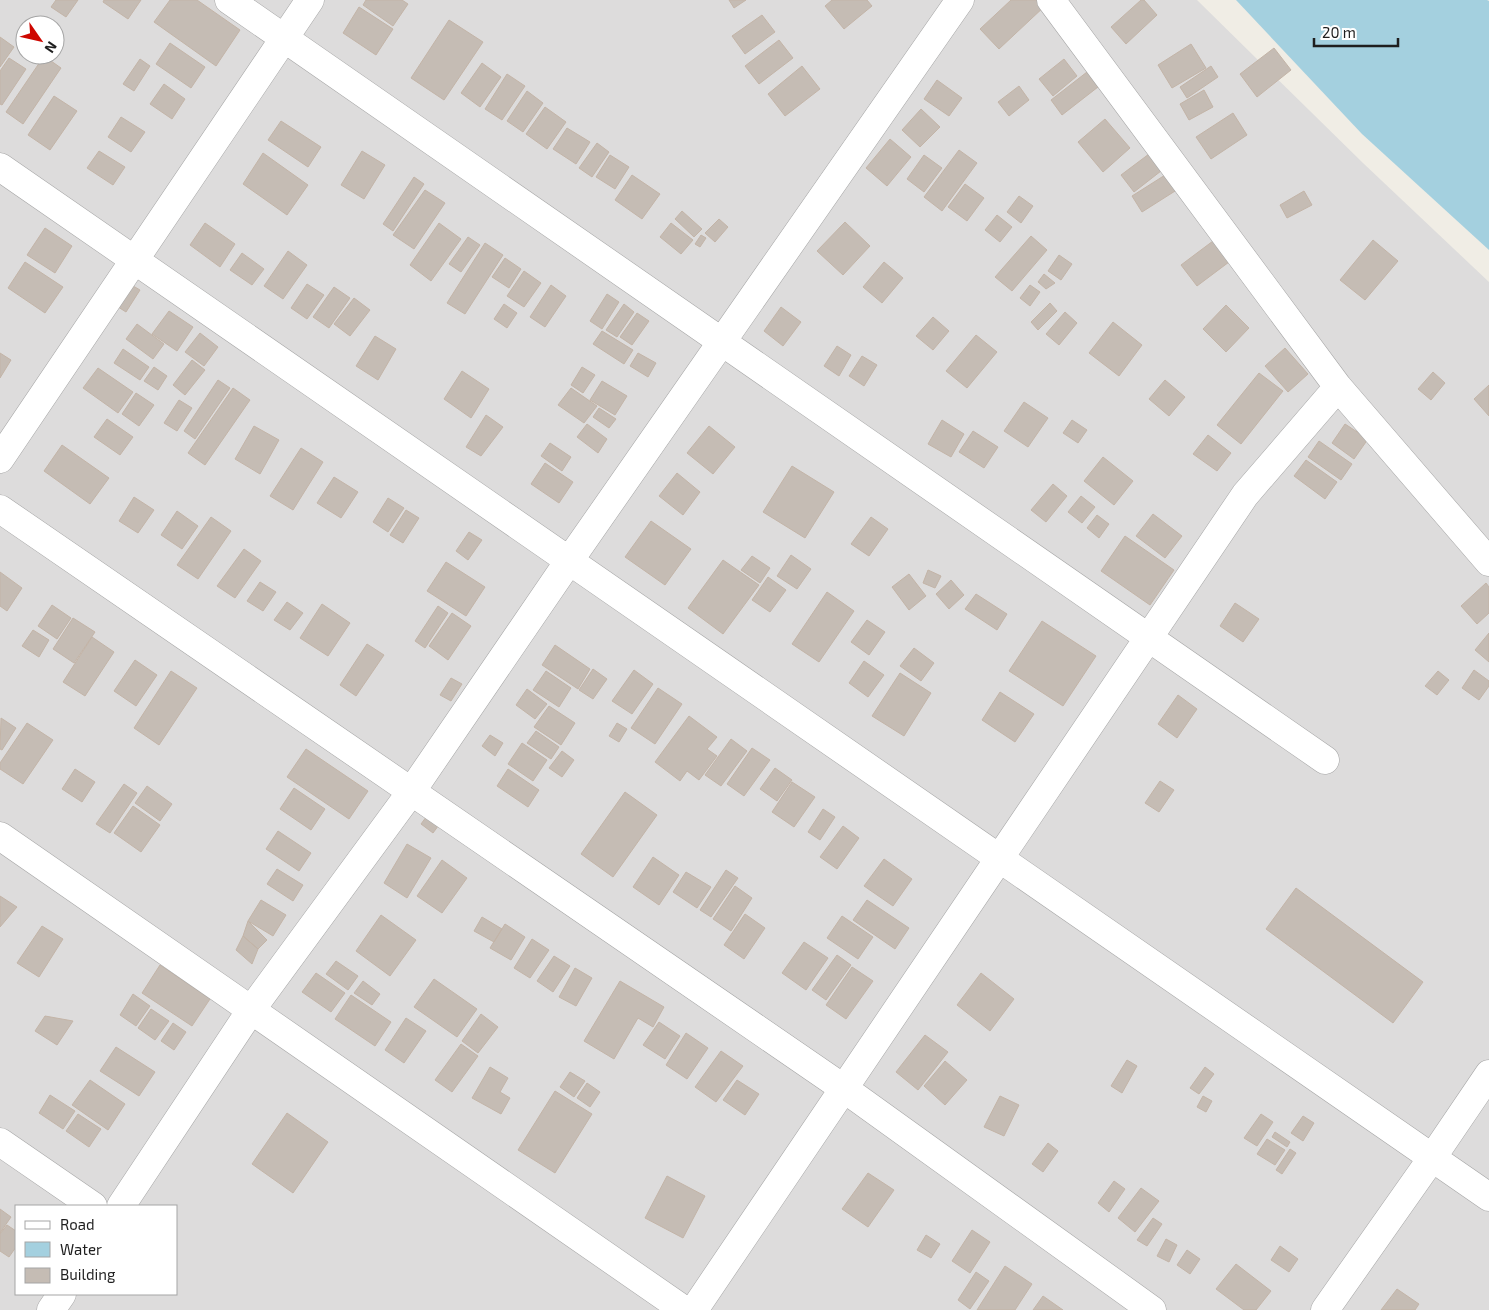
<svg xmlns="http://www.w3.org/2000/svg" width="1489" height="1310" viewBox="0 0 1489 1310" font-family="'Exo 2',sans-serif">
<rect width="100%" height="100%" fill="#f0ede5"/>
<path fill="#dddcdc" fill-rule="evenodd" d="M0,0H1197L1363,163L1489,282V1310H0ZM25,25H55V55H25ZM16,1206H176V1294H16Z"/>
<path fill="#a4d0df" d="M1236,0H1487L1489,1V250L1362,134Z"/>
<path fill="#c5bcb4" stroke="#c3b4a7" d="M56,0H78L66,17L51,7Z
M104,0H141L128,19L103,2Z
M170,0H197L240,30L216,66L154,22Z
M366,0H402L408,4L393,26L363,5Z
M729,0H746L734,8Z
M832,0H867L872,6L844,29L825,6Z
M1011,0H1041L1046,5L999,49L980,29Z
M1141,0H1144L1157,15L1126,44L1111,27Z
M359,7L393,29L376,55L343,33Z
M762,15L775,32L745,54L732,36Z
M449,20L483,42L444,100L411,78Z
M0,37L14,47L0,67Z
M779,40L793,58L759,84L745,66Z
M170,43L205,67L191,88L156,64Z
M1191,44L1206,68L1172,88L1158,65Z
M1274,48L1291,70L1257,97L1240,74Z
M44,56L61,68L23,124L6,112Z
M9,58L26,69L2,105L0,104V71Z
M140,59L150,66L134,91L123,84Z
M1064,59L1077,76L1053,96L1039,79Z
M482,63L501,77L480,107L461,93Z
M802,66L820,89L785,116L768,94Z
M1211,66L1218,77L1187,98L1180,87Z
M1087,72L1098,87L1062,115L1051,100Z
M507,74L525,86L502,120L485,109Z
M937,80L962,98L949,116L924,99Z
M164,84L185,99L172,119L150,104Z
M1019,86L1029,100L1009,116L998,102Z
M1204,90L1213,107L1189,120L1180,104Z
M527,91L543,103L523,132L507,121Z
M54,96L77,111L50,150L28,135Z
M545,107L566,122L547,149L526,134Z
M921,109L940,127L920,147L902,130Z
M1233,113L1247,135L1211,159L1196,137Z
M121,117L145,132L131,152L108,137Z
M1105,119L1130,148L1103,172L1078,142Z
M281,121L321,147L308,167L268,140Z
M567,128L590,142L576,164L553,149Z
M890,139L911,157L887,186L866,168Z
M597,143L609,152L592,177L579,168Z
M959,150L977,163L942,211L924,197Z
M99,151L125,167L113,185L87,168Z
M362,151L385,165L364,199L341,185Z
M263,153L308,185L287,215L243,184Z
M1149,154L1161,171L1134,192L1121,175Z
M610,155L629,167L615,189L596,177Z
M924,155L942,168L924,192L907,179Z
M1173,170L1183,186L1142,212L1132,196Z
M632,175L660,194L642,219L615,200Z
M414,177L424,184L393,231L383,224Z
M965,184L984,198L967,221L948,207Z
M425,190L445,203L414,249L393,235Z
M1304,191L1312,205L1287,218L1280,205Z
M1019,196L1033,206L1021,223L1007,212Z
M682,211L702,229L694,237L675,219Z
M997,215L1012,227L1000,242L985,230Z
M719,219L728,227L715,242L705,233Z
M845,222L870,246L843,275L817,251Z
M205,223L235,244L220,267L190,245Z
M439,223L461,239L431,281L410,265Z
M671,223L693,240L681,254L660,237Z
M45,228L72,246L55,273L27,255Z
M701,235L706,238L700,247L695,244Z
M1031,236L1047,250L1012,291L995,277Z
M468,237L480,245L461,272L449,264Z
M1373,240L1398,261L1365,300L1340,280Z
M1213,241L1229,262L1197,286L1181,265Z
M485,243L503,255L465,314L447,303Z
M288,251L307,265L283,299L264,286Z
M242,253L264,269L252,285L230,270Z
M1059,255L1072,264L1061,280L1048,271Z
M505,258L521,269L509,288L492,277Z
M25,262L63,287L45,313L8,288Z
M884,262L903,278L882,303L863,287Z
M524,271L541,283L524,307L507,296Z
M1044,274L1055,283L1046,289L1038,282Z
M128,283L140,290L126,312L115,305Z
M307,284L324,295L307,319L291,308Z
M551,285L566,296L545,327L530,317Z
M1030,285L1040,292L1030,306L1020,298Z
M334,287L350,298L329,328L313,317Z
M607,294L619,302L602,329L590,321Z
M354,298L370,310L350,336L334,324Z
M1050,303L1057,311L1038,330L1031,322Z
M504,304L517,313L507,328L494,319Z
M624,304L634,312L617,337L606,330Z
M1226,305L1249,328L1226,352L1203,329Z
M781,307L801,322L783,346L764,331Z
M169,311L193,327L177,351L152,334Z
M1065,312L1077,323L1059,345L1046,334Z
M637,313L649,321L632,345L620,337Z
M933,317L949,331L933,350L916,336Z
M1113,322L1142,345L1119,376L1089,353Z
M137,324L164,344L153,359L126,339Z
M602,331L633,350L624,364L593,344Z
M200,333L218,347L204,366L185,352Z
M976,335L997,352L967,388L946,371Z
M375,336L396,349L378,380L356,366Z
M837,346L851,355L839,376L824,366Z
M1285,348L1308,374L1288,392L1265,366Z
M123,349L149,367L140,380L114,363Z
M0,353L11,360L0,378Z
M638,353L656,363L648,377L630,366Z
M862,356L877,365L864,386L849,376Z
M192,360L205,370L185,395L173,385Z
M154,367L167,376L158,390L144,381Z
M582,367L595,375L583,393L571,385Z
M98,368L133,392L118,413L83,388Z
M462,371L489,389L471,418L444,399Z
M1433,372L1445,383L1431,400L1418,389Z
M1259,373L1283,391L1241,444L1217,425Z
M218,380L230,388L195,439L184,431Z
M1165,380L1185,397L1169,416L1149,399Z
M602,381L627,396L615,415L590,400Z
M1489,385V416L1474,399Z
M233,388L250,400L205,465L188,453Z
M571,388L597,406L584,423L558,405Z
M136,393L154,405L139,426L122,414Z
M179,400L192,408L177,431L164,423Z
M1024,402L1048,418L1028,447L1004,431Z
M599,408L616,419L609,428L593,417Z
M486,415L503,427L481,456L466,447Z
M107,419L133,437L120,455L94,437Z
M942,420L964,434L951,457L928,444Z
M1072,420L1087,430L1078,443L1063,433Z
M587,424L607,439L598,453L577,437Z
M1345,424L1368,439L1354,459L1332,443Z
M254,426L279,440L260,474L235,459Z
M709,426L735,447L713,474L687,453Z
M973,431L998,447L984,468L959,452Z
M1208,435L1231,453L1217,471L1193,454Z
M1319,441L1352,464L1341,480L1308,457Z
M550,443L571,457L562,471L541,456Z
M62,445L109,478L90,504L44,471Z
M301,448L323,462L293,510L270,496Z
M1103,457L1133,481L1114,505L1084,481Z
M1306,460L1337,482L1325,499L1294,476Z
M545,463L573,482L559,503L531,484Z
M792,466L834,492L805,538L763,512Z
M677,473L700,492L683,515L659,496Z
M334,477L358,492L341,518L317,503Z
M1053,484L1067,496L1046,522L1031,510Z
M1081,496L1095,507L1082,523L1068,512Z
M134,497L154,510L138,533L119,521Z
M388,498L404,508L388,532L373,522Z
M406,510L419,518L403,543L390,535Z
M177,511L198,526L182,549L161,535Z
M1153,514L1182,536L1165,558L1136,536Z
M1097,515L1109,524L1099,538L1087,528Z
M211,517L231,531L198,579L177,565Z
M871,517L888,529L869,556L851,544Z
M651,521L691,549L665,585L625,557Z
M469,532L482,540L468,560L456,551Z
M1125,536L1174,570L1150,605L1101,571Z
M244,549L261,561L235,598L217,586Z
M791,555L811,569L797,589L777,576Z
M752,556L770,568L760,583L741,570Z
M723,560L759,585L723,634L688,608Z
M446,562L485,587L466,616L427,591Z
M928,570L941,576L935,588L923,583Z
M0,572L22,588L7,611L0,606Z
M909,574L926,596L909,610L892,587Z
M768,577L786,590L770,612L752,600Z
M951,580L964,595L949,609L936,594Z
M260,582L276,592L263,611L247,601Z
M1486,583L1489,587V613L1477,624L1461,606Z
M827,592L854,611L819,662L792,644Z
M976,594L1007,614L997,630L965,609Z
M287,602L303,613L290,630L274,620Z
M1235,603L1259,619L1243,642L1220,626Z
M322,604L350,623L328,656L300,638Z
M52,605L71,618L57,639L38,626Z
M438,606L448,613L425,648L415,641Z
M452,613L471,626L448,660L429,646Z
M73,618L95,632L74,663L53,649Z
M867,620L885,632L869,655L851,642Z
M1042,621L1096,656L1063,706L1009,671Z
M33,630L49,640L39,657L22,646Z
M1489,633V662L1475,650Z
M92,637L114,652L85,696L63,682Z
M367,644L384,655L356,696L340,685Z
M555,645L590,669L578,689L542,665Z
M914,648L934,663L921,681L900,666Z
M135,660L157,675L136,706L114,691Z
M864,661L884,675L868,697L849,683Z
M593,669L607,679L593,699L579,690Z
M634,670L653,684L632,714L612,701Z
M1474,670L1489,681V686L1479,700L1462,688Z
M171,671L197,688L159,745L134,728Z
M546,671L571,688L559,707L533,690Z
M1438,671L1449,680L1437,695L1425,686Z
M900,673L931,693L904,736L872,716Z
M451,678L462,684L451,701L440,695Z
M658,688L682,704L655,744L631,728Z
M527,689L547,704L535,719L516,705Z
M1000,692L1034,714L1015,742L982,720Z
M1178,695L1197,709L1177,738L1158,724Z
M549,706L575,723L561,745L534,727Z
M689,716L717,737L707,749L717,756L699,780L687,771L680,781L655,762Z
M1,718L16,728L2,750L0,749Z
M27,723L53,740L23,784L0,769V763Z
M617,723L627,729L619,742L609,736Z
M536,731L559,747L551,759L527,743Z
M490,735L503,743L495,756L482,746Z
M731,739L747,751L721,786L705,775Z
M522,743L547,760L533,781L508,764Z
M752,748L770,760L744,796L727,784Z
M306,749L368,791L349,819L287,777Z
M562,751L574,760L562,777L549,768Z
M775,768L792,780L777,801L760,789Z
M75,769L95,782L82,802L62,789Z
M508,769L539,790L528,807L497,786Z
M1160,781L1174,790L1159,812L1145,803Z
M792,782L815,797L794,827L772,812Z
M124,784L137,793L110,833L96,824Z
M147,786L172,804L160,821L135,803Z
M294,788L325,809L311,830L280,809Z
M625,792L657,815L613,877L581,854Z
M133,806L160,825L141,852L114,833Z
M432,809L444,818L433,833L421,824Z
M823,809L835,817L820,840L808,832Z
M843,826L859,838L837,869L820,857Z
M278,831L311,853L299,871L266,849Z
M407,844L431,858L407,898L384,883Z
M653,857L679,875L659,905L633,887Z
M884,859L912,879L893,906L864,886Z
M442,860L467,878L442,913L417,896Z
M277,869L303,885L293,901L267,884Z
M726,870L738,878L711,917L700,910Z
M686,872L711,887L697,908L673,892Z
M735,886L752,898L731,931L713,919Z
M1296,888L1423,982L1393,1023L1266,929Z
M0,896L17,907L0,927Z
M261,900L286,915L273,936L248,921Z
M867,900L909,928L895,949L853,920Z
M745,914L765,928L744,959L724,945Z
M381,915L416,940L390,976L356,951Z
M842,916L873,937L858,959L827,938Z
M482,917L502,929L494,942L474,931Z
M248,921L267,940L258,949L243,936Z
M505,924L525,937L511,960L490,948Z
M42,926L63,939L39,977L17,963Z
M243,936L258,949L252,964L236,950Z
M532,939L549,950L530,978L514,968Z
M804,942L828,958L806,990L782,973Z
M837,955L851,965L826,1000L812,990Z
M554,956L570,966L553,992L537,981Z
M336,961L358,976L348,990L326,974Z
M160,965L210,999L192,1026L142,993Z
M852,967L873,981L846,1019L826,1005Z
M575,968L592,978L576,1006L559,997Z
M316,973L345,993L331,1012L302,992Z
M981,973L1014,999L990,1031L957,1005Z
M434,979L477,1009L457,1037L414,1007Z
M363,981L380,994L372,1005L354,993Z
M620,981L664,1007L653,1027L638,1018L614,1059L584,1041Z
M133,994L150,1006L136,1026L120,1015Z
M351,995L391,1022L375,1046L335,1019Z
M151,1009L169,1021L155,1040L138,1028Z
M481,1014L498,1027L478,1053L462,1041Z
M45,1016L73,1021L57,1045L35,1031Z
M406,1018L426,1031L404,1063L385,1050Z
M659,1022L680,1036L665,1059L643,1045Z
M173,1023L186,1032L174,1050L161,1041Z
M686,1033L708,1048L687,1079L666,1065Z
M925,1035L948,1052L918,1090L896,1072Z
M461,1044L478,1056L452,1092L435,1080Z
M116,1047L155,1072L139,1096L100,1071Z
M721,1051L743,1066L716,1102L695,1087Z
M1127,1060L1137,1066L1122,1093L1111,1086Z
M945,1061L967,1080L945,1105L924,1086Z
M490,1067L508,1078L500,1092L510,1098L501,1114L472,1098Z
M1205,1067L1214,1074L1199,1094L1190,1088Z
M570,1072L585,1081L574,1097L560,1087Z
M90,1080L125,1104L108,1130L72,1105Z
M737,1080L759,1094L745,1115L723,1100Z
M587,1083L600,1092L590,1107L577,1098Z
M555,1091L592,1114L555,1173L518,1150Z
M50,1095L75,1111L63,1129L39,1113Z
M1000,1096L1019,1105L1004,1136L984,1127Z
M1203,1096L1212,1101L1206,1112L1197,1107Z
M287,1113L328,1142L293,1193L252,1164Z
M78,1114L101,1129L89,1147L66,1131Z
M1261,1114L1273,1122L1257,1146L1244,1138Z
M1303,1116L1314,1123L1303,1141L1291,1133Z
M1275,1132L1290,1142L1287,1147L1272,1137Z
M1267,1139L1285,1150L1275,1165L1257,1154Z
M1048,1143L1058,1151L1043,1172L1032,1164Z
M1290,1149L1296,1153L1282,1174L1276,1170Z
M868,1173L894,1190L868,1227L842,1209Z
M667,1176L705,1196L683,1238L645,1218Z
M1114,1181L1125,1189L1109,1212L1098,1203Z
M1141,1188L1159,1201L1135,1232L1118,1218Z
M0,1209L11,1217L0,1233Z
M1153,1218L1162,1224L1147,1246L1137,1240Z
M7,1225L16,1231V1247L9,1257L0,1251V1234Z
M972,1230L990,1242L970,1273L952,1261Z
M926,1235L940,1244L931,1258L917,1250Z
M1166,1239L1177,1245L1169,1262L1157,1256Z
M1280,1246L1298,1259L1289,1272L1271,1260Z
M1187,1250L1200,1259L1190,1274L1177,1265Z
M1236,1264L1271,1291L1256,1310H1244L1216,1289Z
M1005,1266L1032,1284L1015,1310H977Z
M976,1272L989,1281L970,1309L958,1300Z
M1397,1289L1419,1304L1415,1310H1381Z
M1043,1296L1063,1310H1033Z"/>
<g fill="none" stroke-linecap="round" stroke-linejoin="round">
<g stroke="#a6a6a6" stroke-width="29">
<path id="minor" d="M229,0L1325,760
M1051,0L1338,387L1489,562
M0,167L1489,1197
M0,459L310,0
M0,509L846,1090L1152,1310
M0,836L684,1310
M0,1142L93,1206
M121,1206L251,1010L411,792L569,561L960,0
M51,1310L62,1294
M694,1310L1245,495L1338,387
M1325,1310L1432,1158L1489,1074"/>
</g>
<use href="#minor" stroke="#fff" stroke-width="28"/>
</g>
<rect x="15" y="1205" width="162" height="90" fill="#ffffff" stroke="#a5a5a5"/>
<rect x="25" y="1221" width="25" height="8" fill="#ffffff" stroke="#a5a5a5"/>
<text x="60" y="1230" font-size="15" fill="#1f1f1f">Road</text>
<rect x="25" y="1242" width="25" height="15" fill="#a4d0df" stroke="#a5a5a5"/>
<text x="60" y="1255" font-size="15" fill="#1f1f1f">Water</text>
<rect x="25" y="1268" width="25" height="15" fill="#c5bcb4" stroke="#a5a5a5"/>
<text x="60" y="1280" font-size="15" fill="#1f1f1f">Building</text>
<g transform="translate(40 40) rotate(124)"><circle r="24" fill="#ffffff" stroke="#a5a5a5"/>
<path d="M0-4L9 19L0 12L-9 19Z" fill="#ce0700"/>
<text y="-8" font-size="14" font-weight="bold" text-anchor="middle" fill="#1f1f1f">N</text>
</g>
<path d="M1314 38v8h84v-8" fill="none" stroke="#1f1f1f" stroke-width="2.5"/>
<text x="1322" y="38" font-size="15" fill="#1f1f1f" stroke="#ffffff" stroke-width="4" paint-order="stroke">20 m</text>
</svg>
